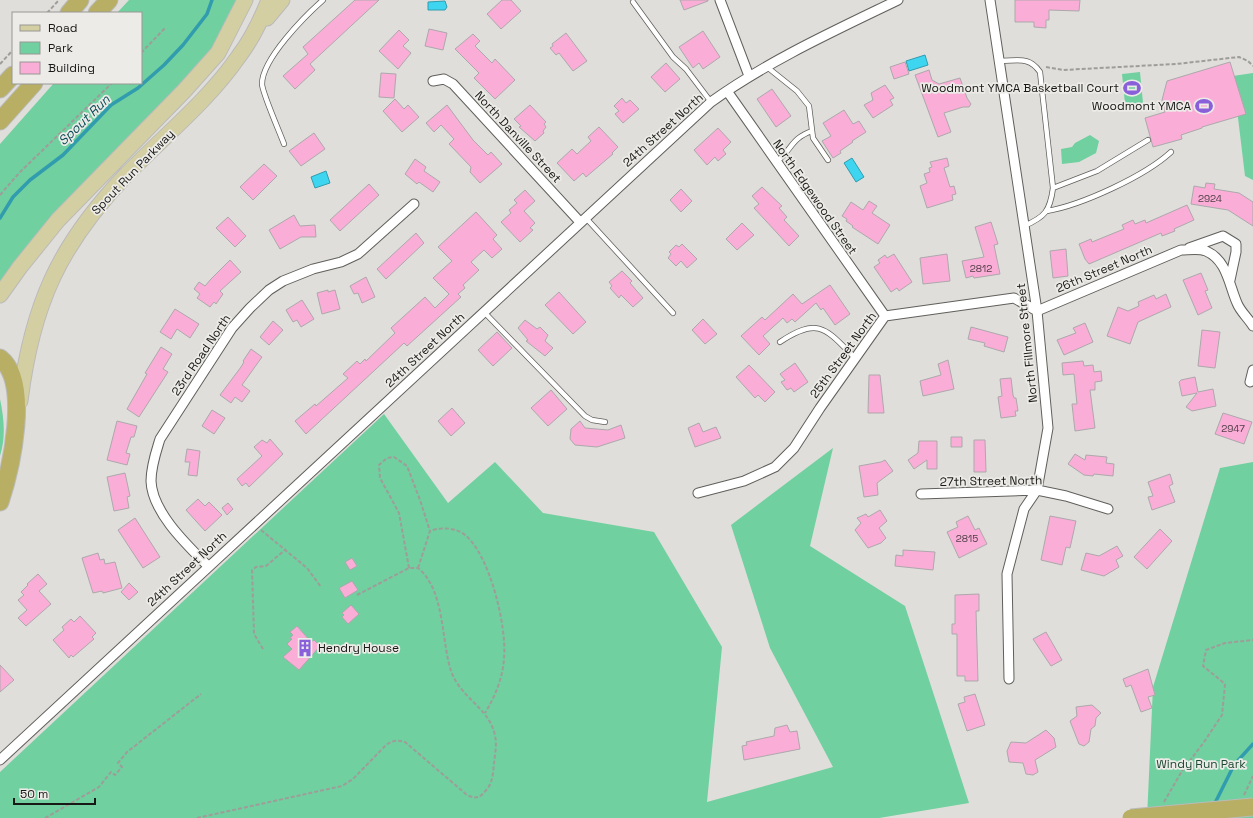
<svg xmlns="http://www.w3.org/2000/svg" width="1253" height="818" viewBox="0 0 1253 818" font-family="'Space Grotesk',sans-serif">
<rect width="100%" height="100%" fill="#dfdeda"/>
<path fill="#70d09f" d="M129,0H241L216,44L188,77L40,230L0,282V144L54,83H141V13H117Z
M1140,72L1143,103L1125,104L1122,74Z
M1253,73V180L1245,176L1233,76Z
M1090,135L1099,141L1096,153L1079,162L1062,164L1061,149L1072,147L1075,143Z
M0,399C4,418 6,437 0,456Z
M384,414L448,503L495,462L543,513L654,532L722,647L707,802L833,767L770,648L731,525L833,448L810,546L905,606L969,803L879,818H0V772Z
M1253,462V818H1147L1153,687L1220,468Z"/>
<path fill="#3dd5f0" stroke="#329caf" d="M445,1L447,7L445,10H428V2Z
M925,55L928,65L909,71L906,61Z
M852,158L864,177L856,182L844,163Z
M326,171L330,183L315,188L311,177Z"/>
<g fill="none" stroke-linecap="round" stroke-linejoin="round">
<path stroke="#329caf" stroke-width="3.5" d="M0,218L13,197L30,180L63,155L111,105L138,88L164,65L183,45L207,14L212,0
M1214,805L1234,765L1253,744"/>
</g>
<path fill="#faaed7" stroke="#ada8ab" d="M355,0H379L310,64L315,70L295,89L283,76L308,54L303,47Z
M502,0H511L521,11L501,29L487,14Z
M680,0H708V1L684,10Z
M1015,0H1080L1079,11L1049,10V20H1046V28L1034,27V22H1015Z
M429,29L447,33L443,50L425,46Z
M399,30L409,40L403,46L411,53L398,69L379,51Z
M703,31L720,57L703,69L699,63L693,68L679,47Z
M566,33L587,61L573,71L559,53L556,55L550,48L553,46L552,44Z
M473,34L480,41L475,46L492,63L495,59L515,80L495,99L474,78L479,73L455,49Z
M905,62L909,74L894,79L890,67Z
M1230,62L1246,114L1202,127V128L1181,135L1182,139L1153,147L1145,118L1165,112L1162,100L1167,81Z
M666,63L680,79L665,92L651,77Z
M929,70L932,80L939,84L960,78L967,98L971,104L969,107H963L944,113L951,132L938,137L915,75Z
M381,73L396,74L394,98L379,97Z
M885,85L894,98L890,100L893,105L873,118L864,105L873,100L871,93Z
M772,89L791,116L776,127L757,99Z
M622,98L626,103L630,100L639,109L623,123L615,114L619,111L614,106Z
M395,99L404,109L408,105L419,117L402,132L383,111Z
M447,105L473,140L488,155L491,152L502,164L480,183L470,172L471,167L449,144L454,139L441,125L434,132L426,123Z
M530,105L546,122L544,124L546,127L543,131L544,133L535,141L519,127L521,126L514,119Z
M844,110L853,124L859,121L866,132L852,141L853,142L840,151L841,153L833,158L822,141L831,136L823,123Z
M599,127L618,147L612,153L613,154L586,177L583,173L574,181L557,163L572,149L577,154L591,141L588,137Z
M718,128L731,142L723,150L726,154L718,161L715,157L707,165L694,150Z
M314,133L325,149L301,166L289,151Z
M947,158L949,166L944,168L950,187L954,186L956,194L952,195L953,200L927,208L920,186L927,183L924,174L930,172L929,168L932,167L930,162Z
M415,159L426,167L424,171L440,182L433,192L419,182L417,184L405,174Z
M264,164L277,176L253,200L240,187Z
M1206,183L1215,184L1214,189L1239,193L1253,202V226L1228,210L1191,204L1194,186L1205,188Z
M369,184L379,195L340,231L330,220Z
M762,187L782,206L779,208L787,217L784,220L799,236L789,246L754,208L759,204L752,196Z
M681,189L692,201L681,212L670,200Z
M525,190L535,201L524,211L535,223L530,228L533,230L520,242L501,222L511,213L509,210L517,203L514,200Z
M869,201L877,206L872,213L890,225L878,244L852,227L853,226L846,221L847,219L842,216L851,202L863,210Z
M1187,205L1194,220L1174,229L1175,231L1162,236L1161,233L1089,264L1085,259L1079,244L1091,239L1092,242L1124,229L1122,225L1133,220L1135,224L1145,220L1146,223Z
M476,212L497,235L493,239L502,249L492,258L484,250L471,262L479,270L463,285L465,288L458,294L461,297L407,346L404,343L306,434L295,421L315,404L316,406L348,378L343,374L357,361L360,364L365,359L366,361L395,333L391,328L425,297L435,308L449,294L433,278L452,261L438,247Z
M294,215L300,226L315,225L316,237H301L280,249L269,230Z
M228,217L246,236L235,247L216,228Z
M991,222L998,244L994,245L1000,274L974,278L973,276L966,278L962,261L984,257L975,227Z
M742,223L754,235L737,250L726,239Z
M416,233L424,243L386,279L377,269Z
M682,244L697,259L687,268L681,261L676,266L668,258L671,254L669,252L676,245L679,247Z
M1066,249L1068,276L1053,278L1050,251Z
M894,254L912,282L899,291L897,288L891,292L874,267L880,263L878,260L885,255L887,258Z
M947,254L950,281L923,284L920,258Z
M230,260L241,272L220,291L223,294L216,304L214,302L210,307L197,298L200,294L194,289L199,282L205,286L211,279Z
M622,271L632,281L630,283L643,298L633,307L621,295L619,298L610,288L612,286L609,282Z
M1201,273L1208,290L1205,291L1212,308L1198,315L1183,280Z
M366,277L375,297L362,303L358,293L354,294L350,286Z
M830,285L850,314L835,325L823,308L821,310L816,303L795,322L792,319L787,323L783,318L763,336L770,344L759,355L741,336L762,317L765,320L793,294L802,304Z
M328,290V292L335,290L340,309L322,314L317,293Z
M559,292L586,322L573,334L545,305Z
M1166,294L1171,307L1138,322L1130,344L1107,336L1118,307L1128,311L1139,306L1138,302L1154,295L1156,299Z
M302,300L314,319L301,327L297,320L293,322L286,310Z
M175,309L199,324L190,338L177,329L171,339L160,332Z
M703,319L717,334L705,344L692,330Z
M525,320L537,329L540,327L548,335L545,341L553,348L545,356L526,341L528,340L518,328Z
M273,321L283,330L269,345L260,337Z
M1085,323L1093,342L1064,355L1057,340L1076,333L1073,328Z
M971,327L1008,337L1004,352L984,346L985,343L968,339Z
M1202,330L1220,332L1215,368L1198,366Z
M497,332L512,348L493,366L478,350Z
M161,347L172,354L163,369L168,372L139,417L127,409L147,374L145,373Z
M251,349L262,357L242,385L250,391L242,402L235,397L231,403L220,395L241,367L244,362L243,361Z
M948,360L954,389L923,396L920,381L941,375L938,364Z
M1083,361L1084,366L1093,365L1094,372L1101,371L1102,381L1095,382V390H1090L1095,428L1075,431L1072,404H1077L1074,374L1063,375L1062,363Z
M795,363L808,382L794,392L791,388L787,390L781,382L785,380L780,374Z
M749,365L775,392L765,402L758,395L755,398L736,377Z
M869,375H880L884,413H868Z
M1195,377L1198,392L1213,389L1216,406L1192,411L1186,407L1197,393L1182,396L1179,382L1181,380Z
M1011,378L1013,395L1014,398H1016L1018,411H1015L1016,416L1001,418L998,397L1002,396L1000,379Z
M551,390L567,409L548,426L531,408Z
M452,408L465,423L451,436L438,421Z
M212,410L225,418L214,434L202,426Z
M1223,413L1252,422L1244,444L1215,434Z
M117,421L137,426L134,437H131L126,453L130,454L127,465L107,460Z
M580,421L585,428L608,430L621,425L625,438L597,447L575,445L570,439L571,429Z
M699,423L703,432L716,427L721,438L695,447L688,428Z
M951,437H962V447H951Z
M270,439L283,454L249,487L246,483L242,486L237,479L262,456L254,447L262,440L267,443Z
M974,440H985L986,472H974Z
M919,441H937V469H927V460L914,469L908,460L918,453Z
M187,449L200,451L197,476L188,475L190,462H185Z
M1075,454L1085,460L1086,455L1107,457L1106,463L1114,464L1113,476L1094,474L1093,476L1084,475L1068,464Z
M885,460L893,471L877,483L878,495L864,497L859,466L881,462Z
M125,473L130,496L127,497L129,508L114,511L107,477Z
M1170,474L1173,484L1169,486L1175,502L1152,510L1148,497L1153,496L1148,482Z
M198,499L205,506L209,502L222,515L205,531L186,510Z
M228,503L233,509L227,515L222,508Z
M880,510L887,521L879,528L886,538L881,543L868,548L855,530L861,523L857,518L866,514L868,517Z
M968,516L975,530L979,528L987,544L959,558L947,532L958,527L956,522Z
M1050,516L1076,521L1070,548L1066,547L1062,565L1041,560Z
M135,518L160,557L143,568L118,530Z
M1160,529L1172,541L1147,569L1134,557Z
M1117,546L1123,556L1116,560L1119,567L1104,576L1081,570L1086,553L1099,556Z
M903,550L935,552L933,570L895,566L896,555L903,556Z
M98,553L100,560L104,559L105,564L115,562L122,588L103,593L102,591L93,593L82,558Z
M352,558L357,566L350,570L345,562Z
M38,574L47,584L39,591L51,604L26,626L18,618L27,610L18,600L24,595L21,592L28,585L27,584Z
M352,581L358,590L345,598L339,588Z
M129,583L138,592L129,600L121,592Z
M979,594V611H976L978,681H965V676H957V634H952V624H955V595Z
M351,605L359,614L348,624L342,617L344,615L342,613Z
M80,616L96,633L92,637L94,639L73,657L71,655L69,658L53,640L64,630L62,627L71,619L74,622Z
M297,626L311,642L314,640L320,646L299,670L283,657L292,649L287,644L292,639L290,638L293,635L290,632Z
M1046,632L1062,660L1051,666L1033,639Z
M0,665L14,680L0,692Z
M1148,669L1155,695L1148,697L1152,708L1141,712L1131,685L1126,687L1123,679Z
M975,694L985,725L967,731L958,704L965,702L964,697Z
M1092,705L1101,713L1096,718L1095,726L1091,729L1089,742L1084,746L1079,744L1070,721L1077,716L1076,707Z
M787,725L790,732L797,731L800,749L744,760L742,746L747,745L746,742L774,736L775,728Z
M1046,730L1054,738L1056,747L1035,760L1038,772L1033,775L1026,774L1023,763L1009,762L1007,751L1011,742L1026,743Z"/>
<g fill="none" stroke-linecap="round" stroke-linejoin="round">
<g stroke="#605f5b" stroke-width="6">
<path id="service" d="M633,2L673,57L686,69L711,102
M1000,61C1018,61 1029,56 1040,72L1053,188C1050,211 1045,217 1024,226
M767,67L797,91L809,106L813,138L828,160
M284,144C280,133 262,92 262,84C262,59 305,16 323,0
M776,162C793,149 790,139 812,131
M1053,188L1097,171L1148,140
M1047,211C1082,205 1145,176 1171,152
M585,217L673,313
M484,312L585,416L592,420L605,422
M780,342C819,316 826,329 855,358"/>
</g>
<g stroke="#605f5b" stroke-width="11">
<path id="minor" d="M720,0L749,76
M990,0L1037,311L1048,428L1037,490L1024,509L1007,574L1009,679
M433,81L444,79L453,84L580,222
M727,91L885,316
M1189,248L1223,236L1236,244V252L1230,280
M1250,382L1253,370
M698,493L744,481L775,467L794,448L820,408L885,316L1014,298L1037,311L1181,250C1188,250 1199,248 1206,251C1227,260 1229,285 1237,303C1240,311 1248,318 1253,326
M921,494L1037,490L1066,496L1108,509
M208,566C187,545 152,512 151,481C151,466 156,452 160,439L232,328L250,308L269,290L283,281L313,269L341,262L358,254L414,204
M0,760L711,102C768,61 834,31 898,0"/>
</g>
<g stroke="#babab9" stroke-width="17">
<path id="primary" d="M267,18L282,0
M0,295L20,267L58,220L184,91L218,53L245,0
M20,401C32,305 59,245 126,175C164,136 208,101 239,56C252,39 261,20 269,0"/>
</g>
<g stroke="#babab9" stroke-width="19">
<path id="motorway" d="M69,13L80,0
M97,13L109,0
M0,89L13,75
M0,121L34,83
M0,358C31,382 11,469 0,502"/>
</g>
<path stroke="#9e9d9a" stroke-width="2" stroke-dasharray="4 2" stroke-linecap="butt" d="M47,13L59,0
M141,53L165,28
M0,64L13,50
M1046,67L1063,70L1176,64L1239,57L1248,61L1253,66
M0,195L19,173L112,83
M261,530L307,568L321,587
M409,568L399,513L380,478L379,465L387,458L394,457L407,466L420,500L430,531
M418,568L430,531C440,527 455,527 465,535C490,555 507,627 504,658C503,677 495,697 485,713
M263,649L254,634L252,570L256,567L266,566L286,549
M1244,795L1253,776
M1164,802L1182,771L1204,742L1222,715L1225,684L1203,666L1206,650L1225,643L1253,640
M45,818L99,787L111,772L115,775L122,767L118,763L127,752L201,694
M197,818L342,786L353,779L386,745C393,740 398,740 405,742L467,795C477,800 481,797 487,789C493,782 493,772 494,763C495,754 497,744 495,736C490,708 461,699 451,671C441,640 445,590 418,568H409L357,595"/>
<use href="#service" stroke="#fff" stroke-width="4.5"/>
<use href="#minor" stroke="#fff" stroke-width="9"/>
<use href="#primary" stroke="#d4cfa2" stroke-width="15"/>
<use href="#motorway" stroke="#b8af64" stroke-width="17"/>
<g stroke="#babab9" stroke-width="19" stroke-linecap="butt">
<path id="motorway-bridge" d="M1131,818L1253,807"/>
</g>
<use href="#motorway-bridge" stroke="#b8af64" stroke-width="17"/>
</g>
<defs>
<g id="stadium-bare" transform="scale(1.38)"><path d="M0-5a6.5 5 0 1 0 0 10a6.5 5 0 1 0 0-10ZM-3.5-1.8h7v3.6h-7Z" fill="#895fda" stroke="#ecebe7" stroke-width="2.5" paint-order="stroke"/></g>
<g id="building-bare" transform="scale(1.38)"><path d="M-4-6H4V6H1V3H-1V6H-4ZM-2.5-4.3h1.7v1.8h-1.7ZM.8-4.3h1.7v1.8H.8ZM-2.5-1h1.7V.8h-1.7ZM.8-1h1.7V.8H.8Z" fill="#895fda" stroke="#ecebe7" stroke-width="2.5" paint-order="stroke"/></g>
</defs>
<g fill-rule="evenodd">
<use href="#stadium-bare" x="1132" y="88"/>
<use href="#stadium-bare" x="1204" y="106"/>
<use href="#building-bare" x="305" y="648"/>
</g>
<g text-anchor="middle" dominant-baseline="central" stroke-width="3.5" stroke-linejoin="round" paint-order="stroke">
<g font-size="10" fill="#503e46">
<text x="1210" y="198">2924</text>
<text x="981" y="268">2812</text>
<text x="1233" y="428">2947</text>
<text x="967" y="538">2815</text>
</g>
<g font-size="12" fill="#181816" stroke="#ecebe7" text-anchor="end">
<text x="1119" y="88">Woodmont YMCA Basketball Court</text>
<text x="1191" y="106">Woodmont YMCA</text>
<text x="318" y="648" text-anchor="start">Hendry House</text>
</g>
<g font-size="12" fill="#181816" stroke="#ecebe7">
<text transform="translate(663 130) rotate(-42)">24th Street North</text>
<text transform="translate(518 137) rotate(47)">North Danville Street</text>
<text transform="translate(133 172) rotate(-46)">Spout Run Parkway</text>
<text transform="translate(815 197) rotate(55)">North Edgewood Street</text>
<text transform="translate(1104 269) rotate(-23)">26th Street North</text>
<text transform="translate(1027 343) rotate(-96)">North Fillmore Street</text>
<text transform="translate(425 350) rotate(-43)">24th Street North</text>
<text transform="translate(201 355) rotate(-56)">23rd Road North</text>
<text transform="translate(843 355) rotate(-54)">25th Street North</text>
<text transform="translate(991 481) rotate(-1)">27th Street North</text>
<text transform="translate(187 569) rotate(-43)">24th Street North</text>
</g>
<g font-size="12" fill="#1c4933" stroke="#ecebe7">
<text x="1201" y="764">Windy Run Park</text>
</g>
<g font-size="13" font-style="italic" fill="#0c4d58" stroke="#ecebe7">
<text transform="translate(84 120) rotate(-44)">Spout Run</text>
</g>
</g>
<rect x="12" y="12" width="130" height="72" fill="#ecebe7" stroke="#979793"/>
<rect x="20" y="25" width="20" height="6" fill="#d4cfa2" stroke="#979793"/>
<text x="48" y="32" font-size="12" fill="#181816">Road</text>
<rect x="20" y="42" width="20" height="12" fill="#70d09f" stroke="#979793"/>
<text x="48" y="52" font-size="12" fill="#181816">Park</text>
<rect x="20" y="62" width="20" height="12" fill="#faaed7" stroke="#979793"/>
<text x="48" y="72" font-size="12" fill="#181816">Building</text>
<path d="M14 798v6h81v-6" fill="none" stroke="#181816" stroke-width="2"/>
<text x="20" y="798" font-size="12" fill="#181816" stroke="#ecebe7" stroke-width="3" paint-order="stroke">50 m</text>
</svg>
